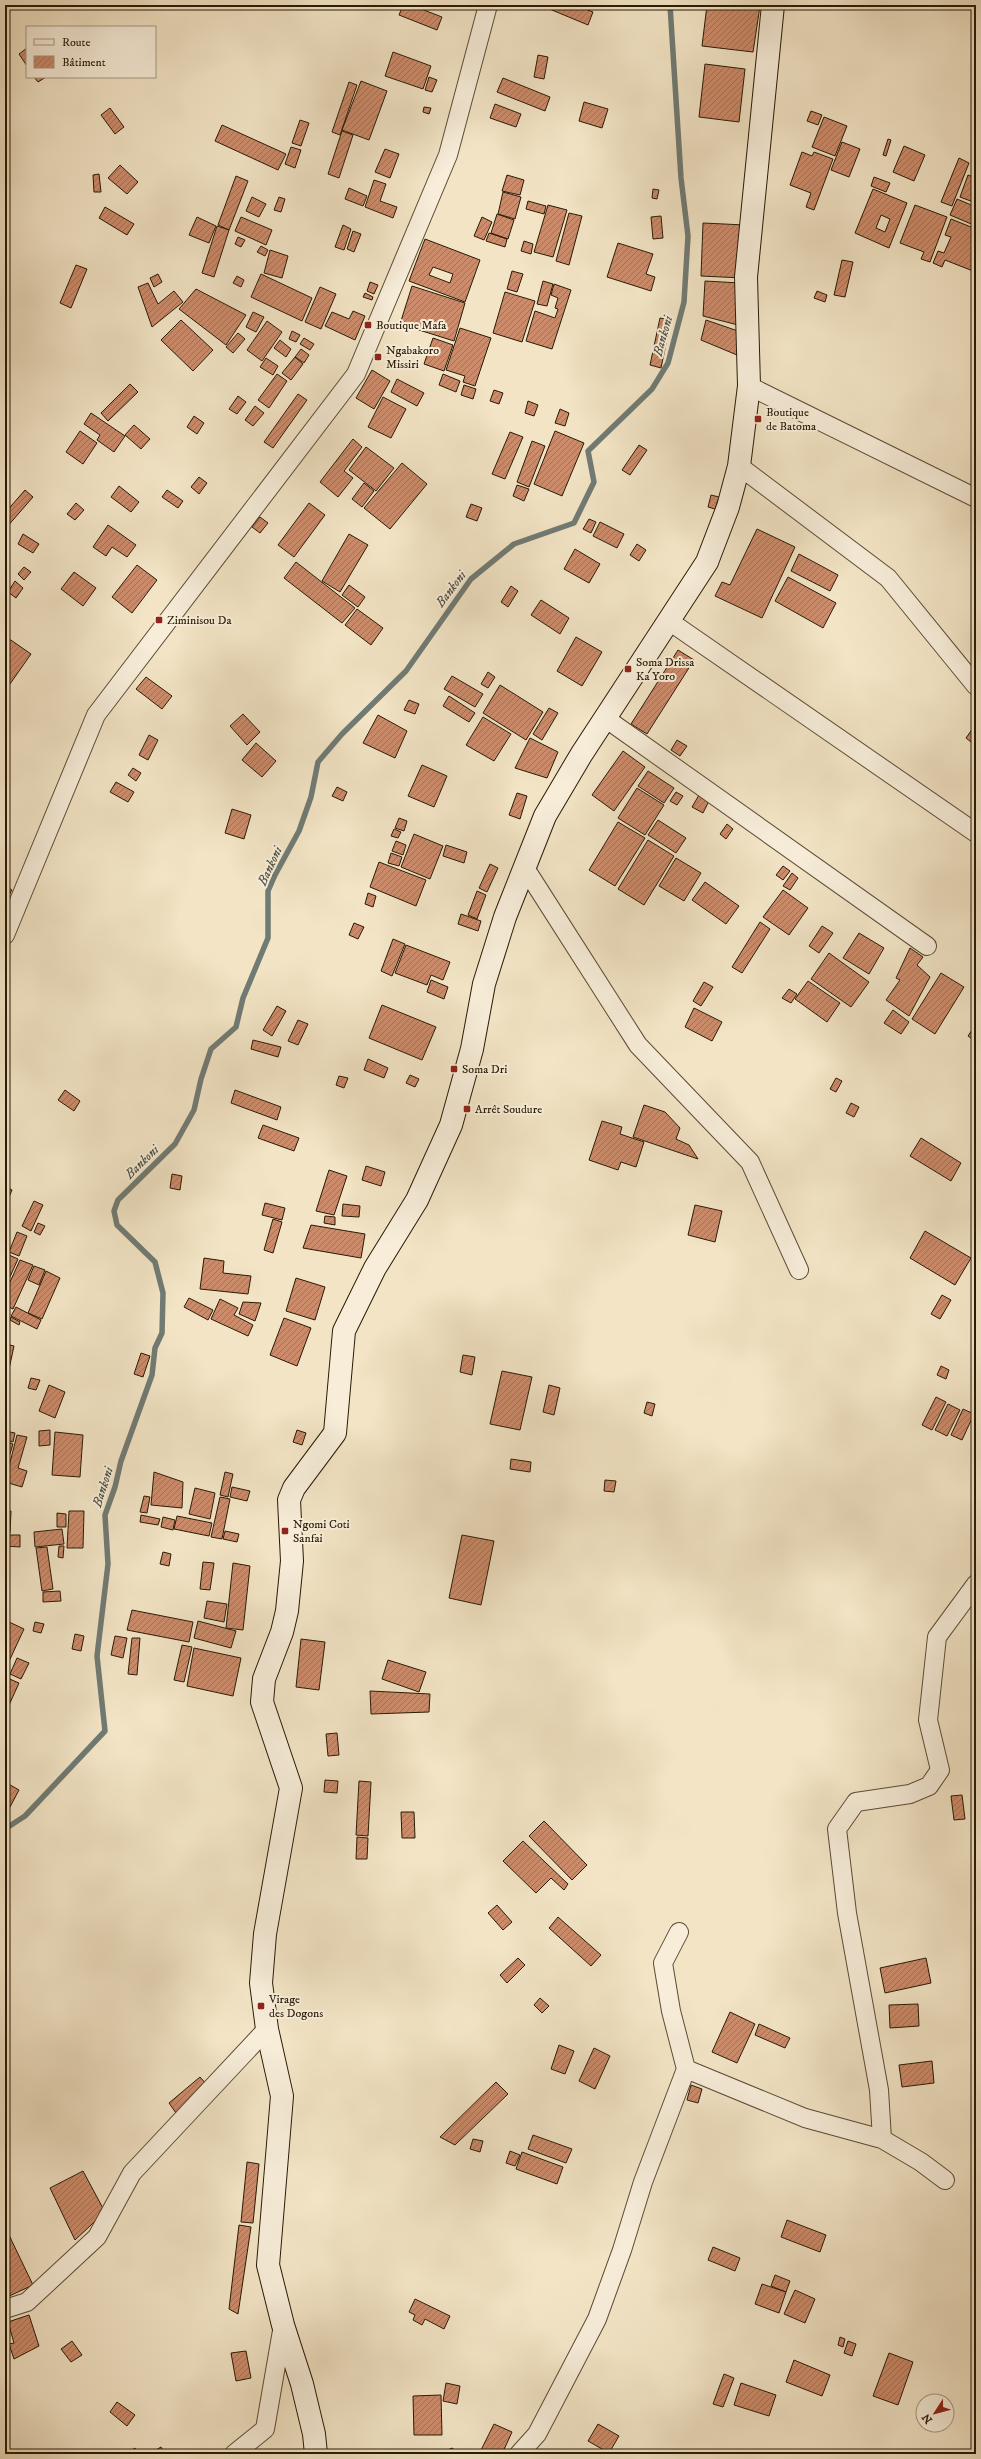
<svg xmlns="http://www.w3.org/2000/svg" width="981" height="2459" viewBox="0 0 981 2459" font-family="'IM FELL DW Pica',serif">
<defs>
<pattern id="building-hatch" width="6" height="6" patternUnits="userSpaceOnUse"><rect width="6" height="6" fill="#cc8c6c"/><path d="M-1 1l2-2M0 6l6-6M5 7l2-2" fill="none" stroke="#a67257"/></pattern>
</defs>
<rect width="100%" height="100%" fill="#f2e4c5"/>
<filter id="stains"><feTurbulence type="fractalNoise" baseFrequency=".005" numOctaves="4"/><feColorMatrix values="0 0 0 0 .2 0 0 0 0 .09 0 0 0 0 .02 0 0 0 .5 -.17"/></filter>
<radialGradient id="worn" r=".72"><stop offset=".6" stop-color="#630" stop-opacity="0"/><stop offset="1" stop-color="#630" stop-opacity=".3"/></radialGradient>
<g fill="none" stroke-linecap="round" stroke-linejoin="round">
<path stroke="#707b74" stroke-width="5.5" d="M5,1829L25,1816L105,1731L97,1656L108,1564L105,1515L115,1487L121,1461L152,1375L155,1348L162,1333L163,1293L155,1262L117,1225L114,1211L118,1200L175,1144L194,1110L201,1079L211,1049L236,1027L243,998L268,938V891L275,875L299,831L311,797L318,762L342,734L406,671L471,579L514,544L574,523L594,482L588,451L652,389L668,363L684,302L688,236L681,178L670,5"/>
</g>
<path fill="url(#building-hatch)" stroke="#291a05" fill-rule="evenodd" d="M403,5H411L442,17L437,30L399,15Z
M548,5H581L580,7L593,12L588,25L547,8Z
M707,5L760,6L753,52L702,46Z
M27,48V66L19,54Z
M393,52L431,66L423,89L385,76Z
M538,55L548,57L544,79L534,77Z
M705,64L745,69L739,122L699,117Z
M34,77H46L38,82Z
M429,77L437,80L432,92L425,90Z
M503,78L550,97L545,111L497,92Z
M361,81L387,91L369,140L342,130Z
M349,82L357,85L340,135L332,132Z
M584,102L608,109L602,128L579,121Z
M495,104L521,114L516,127L490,118Z
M424,107L431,108L429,114L423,112Z
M110,108L124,127L115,134L101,115Z
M811,111L822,115L818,125L807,121Z
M824,117L847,126L835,156L812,147Z
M300,120L309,123L301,146L292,143Z
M222,125L286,154L278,170L215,141Z
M342,131L353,135L339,178L328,174Z
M888,139L891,140L886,156L883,155Z
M842,142L860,149L849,177L831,170Z
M904,146L925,155L914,181L893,172Z
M291,147L301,150L295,168L285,164Z
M385,149L399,154L390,178L375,172Z
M802,152L812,156L814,152L833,159L814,210L806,207L811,193L790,185Z
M959,158L969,163L952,206L941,202Z
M120,165L138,182L127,194L108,178Z
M99,174L101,192H94L93,175Z
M507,175L524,180L520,195L502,191Z
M968,175L976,178V203L960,197Z
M236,176L248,181L229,230L218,225Z
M874,177L890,183L886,192L871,186Z
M374,180L386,184L380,201L397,207L393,218L365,207Z
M349,188L367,196L363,206L345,199Z
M653,189L659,190L657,199L652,198Z
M873,189L907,203L889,248L855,233ZM881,215L890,219L885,232L876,228Z
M503,192L521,197L515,219L498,214Z
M252,197L266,204L259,217L246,211Z
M279,197L285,199L281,212L274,210Z
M957,199L976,207V226L950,215Z
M528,201L546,206L544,214L526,209Z
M548,205L567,210L553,257L534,252Z
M915,205L947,217L930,262L921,259L924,252L900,243Z
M105,207L134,224L127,235L99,218Z
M569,213L582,216L569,265L556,261Z
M497,214L514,220L508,239L491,233Z
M661,216L663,238L653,239L651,217Z
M197,217L216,226L209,243L189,235Z
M241,217L272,230L266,245L235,231Z
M482,217L492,222L484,240L474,236Z
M951,219L976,229V263L973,271L945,260L942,267L933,263L938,251L944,253L951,237L945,235Z
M703,223L745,225L743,278L701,276Z
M343,225L351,229L344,250L335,247Z
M217,226L229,230L214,277L202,273Z
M353,231L361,234L354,252L347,249Z
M489,233L507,239L505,247L486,241Z
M238,237L245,240L241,247L235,244Z
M425,239L480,260L465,302L409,281ZM433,267L453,274L450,283L429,275Z
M524,241L533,244L531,254L521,251Z
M618,243L653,254L646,274L655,277L651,291L607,277Z
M261,246L268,250L265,256L257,252Z
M270,250L288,256L282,278L264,273Z
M842,260L853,262L845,297L834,295Z
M76,265L87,269L71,308L60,303Z
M512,271L523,274L517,292L507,289Z
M158,274L162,282L154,287L150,278Z
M261,274L312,298L302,321L251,297Z
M237,276L244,280L241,287L233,283Z
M543,281L553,284L547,306L537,304Z
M705,281L740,283L738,325L703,316Z
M370,282L378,285L374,294L367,291Z
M148,283L158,304L174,291L183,302L152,327L138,287Z
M554,284L571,290L552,349L526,341L535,311L555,318L558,309L555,308L558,298L551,295Z
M412,286L465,303L454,341L400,324Z
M320,287L336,294L321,329L305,322Z
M196,289L246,315L226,345L179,309Z
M817,291L827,295L825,302L814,298Z
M505,292L535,301L522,342L493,333Z
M365,293L373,297L372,300L363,297Z
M353,311L365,316L355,340L325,326L332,312L349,319Z
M253,312L264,317L256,332L246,327Z
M660,318L671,320L661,368L650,365Z
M181,320L213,350L193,371L161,340Z
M706,320L738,331L737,355L701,340Z
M267,321L282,332L262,361L247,350Z
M460,328L491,338L475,386L463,382L465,376L446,370Z
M292,331L300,335L296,342L289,339Z
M238,333L245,339L233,353L226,347Z
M304,338L314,344L310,350L300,344Z
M433,338L453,345L444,371L424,364Z
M280,340L291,349L286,357L274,348Z
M301,349L309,355L304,363L295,357Z
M295,357L303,364L291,380L282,373Z
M266,358L278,366L273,375L260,367Z
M372,370L390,381L374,409L356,398Z
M277,374L287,381L269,408L258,400Z
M443,374L460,381L456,392L439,385Z
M397,379L424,393L417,406L391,392Z
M130,384L138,392L108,421L101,413Z
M464,385L476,389L473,399L461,395Z
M494,390L503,393L499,404L490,401Z
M298,394L307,400L273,448L264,442Z
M238,396L246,402L237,414L229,409Z
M383,397L406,409L391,438L368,427Z
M528,401L538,405L534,416L525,413Z
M255,406L264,413L253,426L245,420Z
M560,409L569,413L565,426L555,423Z
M91,413L125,436L114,452L97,440L100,435L84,424Z
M194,416L204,423L197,434L187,427Z
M134,425L150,439L141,449L125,435Z
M80,431L97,443L83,464L66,452Z
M555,431L584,443L562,496L534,484Z
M510,432L523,437L505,479L492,474Z
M353,439L362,447L344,471L353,478L338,497L320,482Z
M532,441L545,446L529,487L517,482Z
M639,445L647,450L630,475L622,470Z
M366,447L394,468L376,491L349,470Z
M402,463L427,484L390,529L364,508Z
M199,477L207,483L199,494L191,487Z
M364,483L374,491L362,507L352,499Z
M517,485L529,489L524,501L513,496Z
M119,486L139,502L131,512L111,497Z
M25,490L33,497L6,528L5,513Z
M167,490L183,501L178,508L162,497Z
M711,495L719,497L715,509L708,507Z
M76,503L84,510L75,520L67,514Z
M309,503L325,515L294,557L278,545Z
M471,504L482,508L477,521L466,517Z
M260,517L268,523L260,533L252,527Z
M589,519L596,522L591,533L583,529Z
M600,522L624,534L617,548L593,536Z
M108,525L136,545L127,557L112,547L106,556L93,547Z
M757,529L795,547L762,618L715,596L722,582L730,585Z
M23,534L39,544L33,553L18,544Z
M349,534L368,545L340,592L322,581Z
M637,544L646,550L639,561L630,555Z
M575,549L600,564L589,583L564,569Z
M799,554L838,575L830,591L791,571Z
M296,562L355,608L342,623L284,578Z
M137,565L157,580L132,613L112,597Z
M24,567L31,572L24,580L18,574Z
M74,572L96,588L83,606L61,589Z
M788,577L836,603L823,628L775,601Z
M15,581L23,588L16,598L8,592Z
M349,585L365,597L358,607L342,595Z
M511,586L518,591L508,607L501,602Z
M541,600L569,618L560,634L531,615Z
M357,609L383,628L371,645L345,625Z
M5,636L31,654L10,684L5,681Z
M576,637L602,652L582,686L557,671Z
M678,650L694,660L647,734L631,724Z
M488,672L495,677L488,688L481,684Z
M452,676L483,694L475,707L444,689Z
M146,677L172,696L162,709L136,689Z
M500,685L543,712L526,740L483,713Z
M449,696L475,713L469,722L443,706Z
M409,700L419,704L415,714L404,710Z
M549,708L558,713L542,740L533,734Z
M243,714L260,732L247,745L230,726Z
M378,715L407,731L395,758L363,743Z
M483,717L511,734L494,761L466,745Z
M973,728L976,730V746L966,738Z
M149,735L158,740L148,760L139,755Z
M530,738L558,752L547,778L515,768Z
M677,740L687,746L680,756L671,750Z
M256,743L276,761L262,777L242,760Z
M623,751L645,767L614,811L592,795Z
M422,765L447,776L434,807L408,796Z
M133,768L141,773L136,781L128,775Z
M648,771L674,788L664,803L638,786Z
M116,782L134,792L128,802L110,792Z
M337,787L347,792L343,801L332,796Z
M637,788L664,805L645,835L618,818Z
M676,792L683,796L677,805L670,801Z
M517,793L527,796L520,819L509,815Z
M699,795L709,801L703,813L692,807Z
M232,809L251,815L244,839L225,833Z
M399,818L407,821L404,831L395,828Z
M658,820L686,838L676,853L648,835Z
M618,822L645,838L615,886L589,870Z
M727,824L733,829L726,839L720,834Z
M394,829L401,832L398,838L391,836Z
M414,834L443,846L430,879L401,867Z
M648,840L674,856L644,905L618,889Z
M396,841L406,845L403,855L392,851Z
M446,845L467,852L464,863L443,856Z
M391,853L402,857L399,866L388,863Z
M676,858L701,873L684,901L659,886Z
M379,862L426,880L416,906L370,887Z
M490,864L498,868L487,892L479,888Z
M783,866L790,871L783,880L776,875Z
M792,873L798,878L790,890L783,886Z
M705,882L739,906L726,924L692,900Z
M5,886L12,890L6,900H5Z
M783,890L808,908L789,935L763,917Z
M477,891L486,895L477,919L468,915Z
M368,893L376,896L373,907L365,904Z
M461,914L481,921L478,931L458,924Z
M760,922L770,929L742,973L732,967Z
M354,923L364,927L358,939L349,935Z
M822,926L833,933L819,953L809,946Z
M859,933L884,948L869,974L843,958Z
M393,939L405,944L392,976L381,971Z
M406,945L450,962L443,980L431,975L427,985L395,973Z
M910,948L923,957L917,965L930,977L909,1016L886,1000L900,980L896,978Z
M829,953L869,982L851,1007L811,979Z
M941,973L964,987L935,1034L912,1019Z
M431,980L448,987L444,999L427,992Z
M808,981L840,1003L827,1022L795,999Z
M704,982L713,987L701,1006L693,1001Z
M789,989L797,994L791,1003L782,998Z
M382,1005L436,1027L422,1060L369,1038Z
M277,1006L286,1011L272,1036L263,1030Z
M694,1008L722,1022L712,1041L685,1027Z
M893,1010L909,1022L901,1034L884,1023Z
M298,1020L308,1024L298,1045L288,1041Z
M974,1027L976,1028L975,1041L968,1036Z
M253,1040L281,1047L278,1057L251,1049Z
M368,1059L388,1068L384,1078L364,1070Z
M410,1075L419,1079L415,1087L406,1083Z
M339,1076L348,1078L344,1088L336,1085Z
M836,1078L842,1081L836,1092L830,1089Z
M65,1090L80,1101L74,1111L58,1100Z
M235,1090L281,1107L277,1120L231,1103Z
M851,1103L859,1107L854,1117L846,1113Z
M644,1105L665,1112L680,1128L676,1139L689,1145L698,1159L633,1137Z
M602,1121L622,1127L620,1134L644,1142L636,1167L621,1162L618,1170L589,1160Z
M263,1125L299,1138L294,1151L258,1138Z
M921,1138L961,1163L951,1181L910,1156Z
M976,1140V1152L971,1149Z
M366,1166L385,1172L381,1186L362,1180Z
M329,1170L347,1176L334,1215L316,1211Z
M172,1174L182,1176L180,1190L170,1188Z
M5,1186L12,1190L5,1207Z
M34,1201L43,1205L31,1231L22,1226Z
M265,1203L285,1208L282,1220L262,1215Z
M343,1204L360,1206L359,1217L342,1216Z
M695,1205L722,1211L715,1242L688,1235Z
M325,1216L335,1217V1225L324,1223Z
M273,1219L282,1222L273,1253L264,1250Z
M38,1223L45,1226L40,1235L34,1232Z
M311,1225L365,1234L361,1258L303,1248Z
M925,1231L971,1258L955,1285L910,1258Z
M17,1232L27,1236L19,1256L9,1252Z
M9,1255L18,1259L5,1288V1264Z
M204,1258L224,1261L223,1273L251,1276L248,1294L200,1289Z
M20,1260L33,1265L13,1309L5,1305V1293Z
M34,1266L45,1270L39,1285L28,1280Z
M46,1271L60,1278L42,1319L28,1313Z
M296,1278L325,1287L315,1320L286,1311Z
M942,1295L951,1300L940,1319L931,1314Z
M189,1298L213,1310L208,1320L184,1307Z
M220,1299L238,1308L234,1315L253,1325L248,1336L211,1319Z
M243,1302L261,1303L255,1321L239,1314Z
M16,1307L41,1320L37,1329L11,1316Z
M11,1317L20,1322L19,1325L10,1320Z
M284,1318L311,1328L297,1366L270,1355Z
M5,1344L14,1346L6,1383H5Z
M141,1353L150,1356L143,1377L134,1374Z
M463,1355L475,1357L472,1375L460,1372Z
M941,1366L949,1370L946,1379L937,1375Z
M502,1371L532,1377L520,1430L490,1424Z
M31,1378L40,1380L36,1390L28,1388Z
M49,1385L65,1392L55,1418L39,1411Z
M549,1385L560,1388L554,1415L543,1412Z
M936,1397L946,1402L932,1430L922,1425Z
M647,1402L655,1404L652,1416L644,1413Z
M948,1404L960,1410L947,1436L935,1430Z
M963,1409L974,1414L962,1440L951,1435Z
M50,1430V1445L39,1446V1431Z
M297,1430L306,1433L302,1445L293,1442Z
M5,1431L15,1433L13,1442L5,1440Z
M55,1432L83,1435L80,1477L52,1475Z
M17,1435L27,1437L18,1468L27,1471L22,1487L5,1482Z
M6,1442L13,1444L10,1454L5,1452Z
M5,1457L8,1458L5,1469Z
M511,1459L531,1462L530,1472L510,1469Z
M154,1472L183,1482L182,1508L151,1505Z
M225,1472L233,1474L228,1497L220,1495Z
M605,1480L616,1481L614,1492L604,1491Z
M232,1487L250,1491L247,1501L230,1497Z
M195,1488L215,1493L210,1519L189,1514Z
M144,1496L150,1497L147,1513L140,1512Z
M220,1497L230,1499L222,1539L211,1537Z
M5,1511H11L10,1533H5Z
M69,1511H84L83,1548H67Z
M57,1513L66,1514V1527H57Z
M141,1515L160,1519L158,1525L140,1522Z
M177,1516L212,1523L209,1536L174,1529Z
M163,1517L175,1520L173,1530L161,1527Z
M62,1529L64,1544L35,1547L34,1532Z
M225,1531L239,1534L237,1542L223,1539Z
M5,1535H20V1547L5,1546Z
M462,1535L494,1541L481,1605L449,1598Z
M59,1546H64L63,1558L58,1557Z
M47,1547L53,1589L42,1591L36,1548Z
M163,1552L171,1554L169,1566L160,1564Z
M203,1562L214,1563L210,1590L200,1589Z
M233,1563L250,1566L243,1630L226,1628Z
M60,1591L61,1601L43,1602V1592Z
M5,1596H9V1604H5Z
M207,1601L227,1604L224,1622L204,1618Z
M132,1610L193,1622L189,1642L127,1630Z
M7,1621L24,1629L5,1670V1625Z
M198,1621L236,1631L231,1648L194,1638Z
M35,1622L44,1624L41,1633L33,1631Z
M75,1634L84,1636L81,1651L72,1649Z
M115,1636L127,1638L123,1658L111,1655Z
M132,1638H140L137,1675L128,1674Z
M301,1639L325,1642L319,1690L296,1687Z
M182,1645L192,1647L184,1682L174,1680Z
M194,1648L241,1658L233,1696L187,1686Z
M17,1658L29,1663L21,1679L10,1674Z
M388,1660L426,1672L419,1692L382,1679Z
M5,1677L19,1683L5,1714Z
M370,1691L430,1694L429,1712L371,1714Z
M337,1733L339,1755L328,1756L326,1734Z
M325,1780L338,1781L337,1793L324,1792Z
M359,1781L371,1782L368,1836L356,1835Z
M5,1782L19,1790L10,1807L5,1804Z
M962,1795L965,1819L954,1820L951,1796Z
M401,1812H414L415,1838H402Z
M544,1821L587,1865L572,1880L529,1836Z
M357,1837L368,1838L367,1859H356Z
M523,1841L568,1884L564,1890L551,1878L536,1893L503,1861Z
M497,1905L512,1922L503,1930L488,1913Z
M558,1917L601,1955L591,1966L549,1928Z
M518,1958L525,1965L507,1983L500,1975Z
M926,1958L931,1983L885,1993L880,1968Z
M540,1998L549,2006L542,2013L534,2005Z
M918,2004L919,2026L890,2028L889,2005Z
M730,2012L755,2024L737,2063L712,2052Z
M759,2024L790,2038L785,2048L755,2035Z
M559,2045L574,2051L565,2074L551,2069Z
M594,2048L610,2056L595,2089L579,2081Z
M932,2061L934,2083L902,2087L899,2065Z
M200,2077L208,2086L176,2113L169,2103Z
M496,2082L508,2094L455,2145L440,2137Z
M691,2085L702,2089L698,2103L687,2100Z
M533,2135L572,2149L566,2163L528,2149Z
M473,2139L483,2141L480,2152L470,2149Z
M510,2151L520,2155L515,2166L506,2163Z
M522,2152L563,2167L557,2184L516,2169Z
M247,2162L259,2164L253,2223L241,2222Z
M83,2171L105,2212L75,2240L50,2188Z
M787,2220L826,2235L820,2252L781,2237Z
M5,2221L9,2229L5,2231Z
M239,2225L251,2227L238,2314L229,2309Z
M8,2233L33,2285L5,2298V2234Z
M713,2247L740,2258L735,2271L708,2260Z
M775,2275L790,2281L786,2292L771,2286Z
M762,2284L786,2292L779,2313L755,2304Z
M795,2290L815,2299L805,2323L784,2314Z
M415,2299L450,2316L444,2329L425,2319L422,2325L413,2320L415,2315L409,2312Z
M29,2315L39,2346L14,2359L9,2344L14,2343L8,2322Z
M840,2337L845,2339L843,2347L838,2345Z
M72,2341L82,2355L71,2362L61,2349Z
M848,2341L856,2344L852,2356L844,2353Z
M246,2351L251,2378L236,2381L231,2353Z
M889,2353L913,2362L898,2405L873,2396Z
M794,2360L830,2375L822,2396L786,2382Z
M724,2374L734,2378L723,2407L713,2404Z
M446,2383L460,2386L457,2404L443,2401Z
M741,2383L776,2395L769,2416L734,2405Z
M441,2395L442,2435H414L413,2396Z
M117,2402L135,2415L127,2426L110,2412Z
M494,2424L512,2432L502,2454H485L480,2452Z
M598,2424L619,2436L609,2453L588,2441Z
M161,2447L165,2454H149Z
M135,2448L138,2454H126Z
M452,2448L459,2454H439Z"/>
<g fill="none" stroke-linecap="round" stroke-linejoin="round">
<g stroke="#5b4c35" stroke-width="20">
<path id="street" d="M749,386L976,498
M739,466L888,578L976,686
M669,621L976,833
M605,718L927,946
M525,868L638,1045L750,1162L799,1270
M5,935L96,715L356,374L448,155L488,5
M686,2069L805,2118L882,2139L921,2162L945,2180
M882,2139L879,2090L847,1913L837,1829L856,1802L910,1794L929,1786L940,1770L928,1720L937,1637L976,1584
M5,2309L27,2302L97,2237L132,2173L267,2029
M234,2454L265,2429L283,2325
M519,2454L537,2434L597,2319L622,2250L643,2182L686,2069L671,2011L663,1963L679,1932"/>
</g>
<g stroke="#291a05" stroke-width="24">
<path id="secondary" d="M316,2454L314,2434L302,2384L283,2325L268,2265L282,2096L267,2029L261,1983L265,1934L291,1788L262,1702L264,1679L282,1632L287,1611L292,1561L289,1500L294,1488L335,1433L344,1331L375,1268L417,1200L451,1125L472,1049L484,984L505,917L545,816L581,755L707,562L728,507L739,466L749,386L746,277L773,5"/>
</g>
<use href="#street" stroke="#f7edd9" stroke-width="18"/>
<use href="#secondary" stroke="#f7edd9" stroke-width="22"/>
</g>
<g fill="#8f2418" stroke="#f7edd9" stroke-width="1.5">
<rect x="364" y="321" width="8" height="8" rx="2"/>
<rect x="374" y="353" width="8" height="8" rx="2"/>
<rect x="754" y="415" width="8" height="8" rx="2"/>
<rect x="155" y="616" width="8" height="8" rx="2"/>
<rect x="624" y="665" width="8" height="8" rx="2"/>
<rect x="450" y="1065" width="8" height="8" rx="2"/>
<rect x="463" y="1105" width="8" height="8" rx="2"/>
<rect x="281" y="1527" width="8" height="8" rx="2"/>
<rect x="257" y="2002" width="8" height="8" rx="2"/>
</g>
<g text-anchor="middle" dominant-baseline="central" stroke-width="4" stroke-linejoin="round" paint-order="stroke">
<g font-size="12" fill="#291a05" stroke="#f7edd9" text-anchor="start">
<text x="376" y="325">Boutique Mafa</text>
<text x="386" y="350">Ngabakoro<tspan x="386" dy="14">Missiri</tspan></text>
<text x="766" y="412">Boutique<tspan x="766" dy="14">de Batoma</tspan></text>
<text x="167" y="620">Ziminisou Da</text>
<text x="636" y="662">Soma Drissa<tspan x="636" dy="14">Ka Yoro</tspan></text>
<text x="462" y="1069">Soma Dri</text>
<text x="475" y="1109">Arrêt Soudure</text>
<text x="293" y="1524">Ngomi Coti<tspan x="293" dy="14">Sanfai</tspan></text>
<text x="269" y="1999">Virage<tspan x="269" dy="14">des Dogons</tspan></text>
</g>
<g font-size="13" font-style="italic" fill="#525346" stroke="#f7edd9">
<text transform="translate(663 336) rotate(-74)">Bankoni</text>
<text transform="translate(451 589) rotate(-53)">Bankoni</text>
<text transform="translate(270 866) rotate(-65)">Bankoni</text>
<text transform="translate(142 1162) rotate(-44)">Bankoni</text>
<text transform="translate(103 1487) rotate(-72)">Bankoni</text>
</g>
</g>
<rect width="981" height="2459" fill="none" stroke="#f2e4c5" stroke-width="20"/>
<rect x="6" y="6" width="969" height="2447" fill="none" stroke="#291a05" stroke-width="2"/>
<rect x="10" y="10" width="961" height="2439" fill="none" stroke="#291a05"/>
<rect x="26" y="26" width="130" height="52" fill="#f7edd9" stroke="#a59984"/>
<rect x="34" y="39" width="20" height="6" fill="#f7edd9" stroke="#a59984"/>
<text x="62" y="46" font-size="12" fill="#291a05">Route</text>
<rect x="34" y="56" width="20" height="12" fill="url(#building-hatch)" stroke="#a59984"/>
<text x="62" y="66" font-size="12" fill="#291a05">Bâtiment</text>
<g transform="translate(935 2413) rotate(234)"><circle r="19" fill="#f7edd9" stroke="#a59984"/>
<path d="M0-3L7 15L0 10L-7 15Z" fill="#8f2418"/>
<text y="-6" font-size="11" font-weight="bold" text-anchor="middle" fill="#291a05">N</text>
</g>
<rect width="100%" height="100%" filter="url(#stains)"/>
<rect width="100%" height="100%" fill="url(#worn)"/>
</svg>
